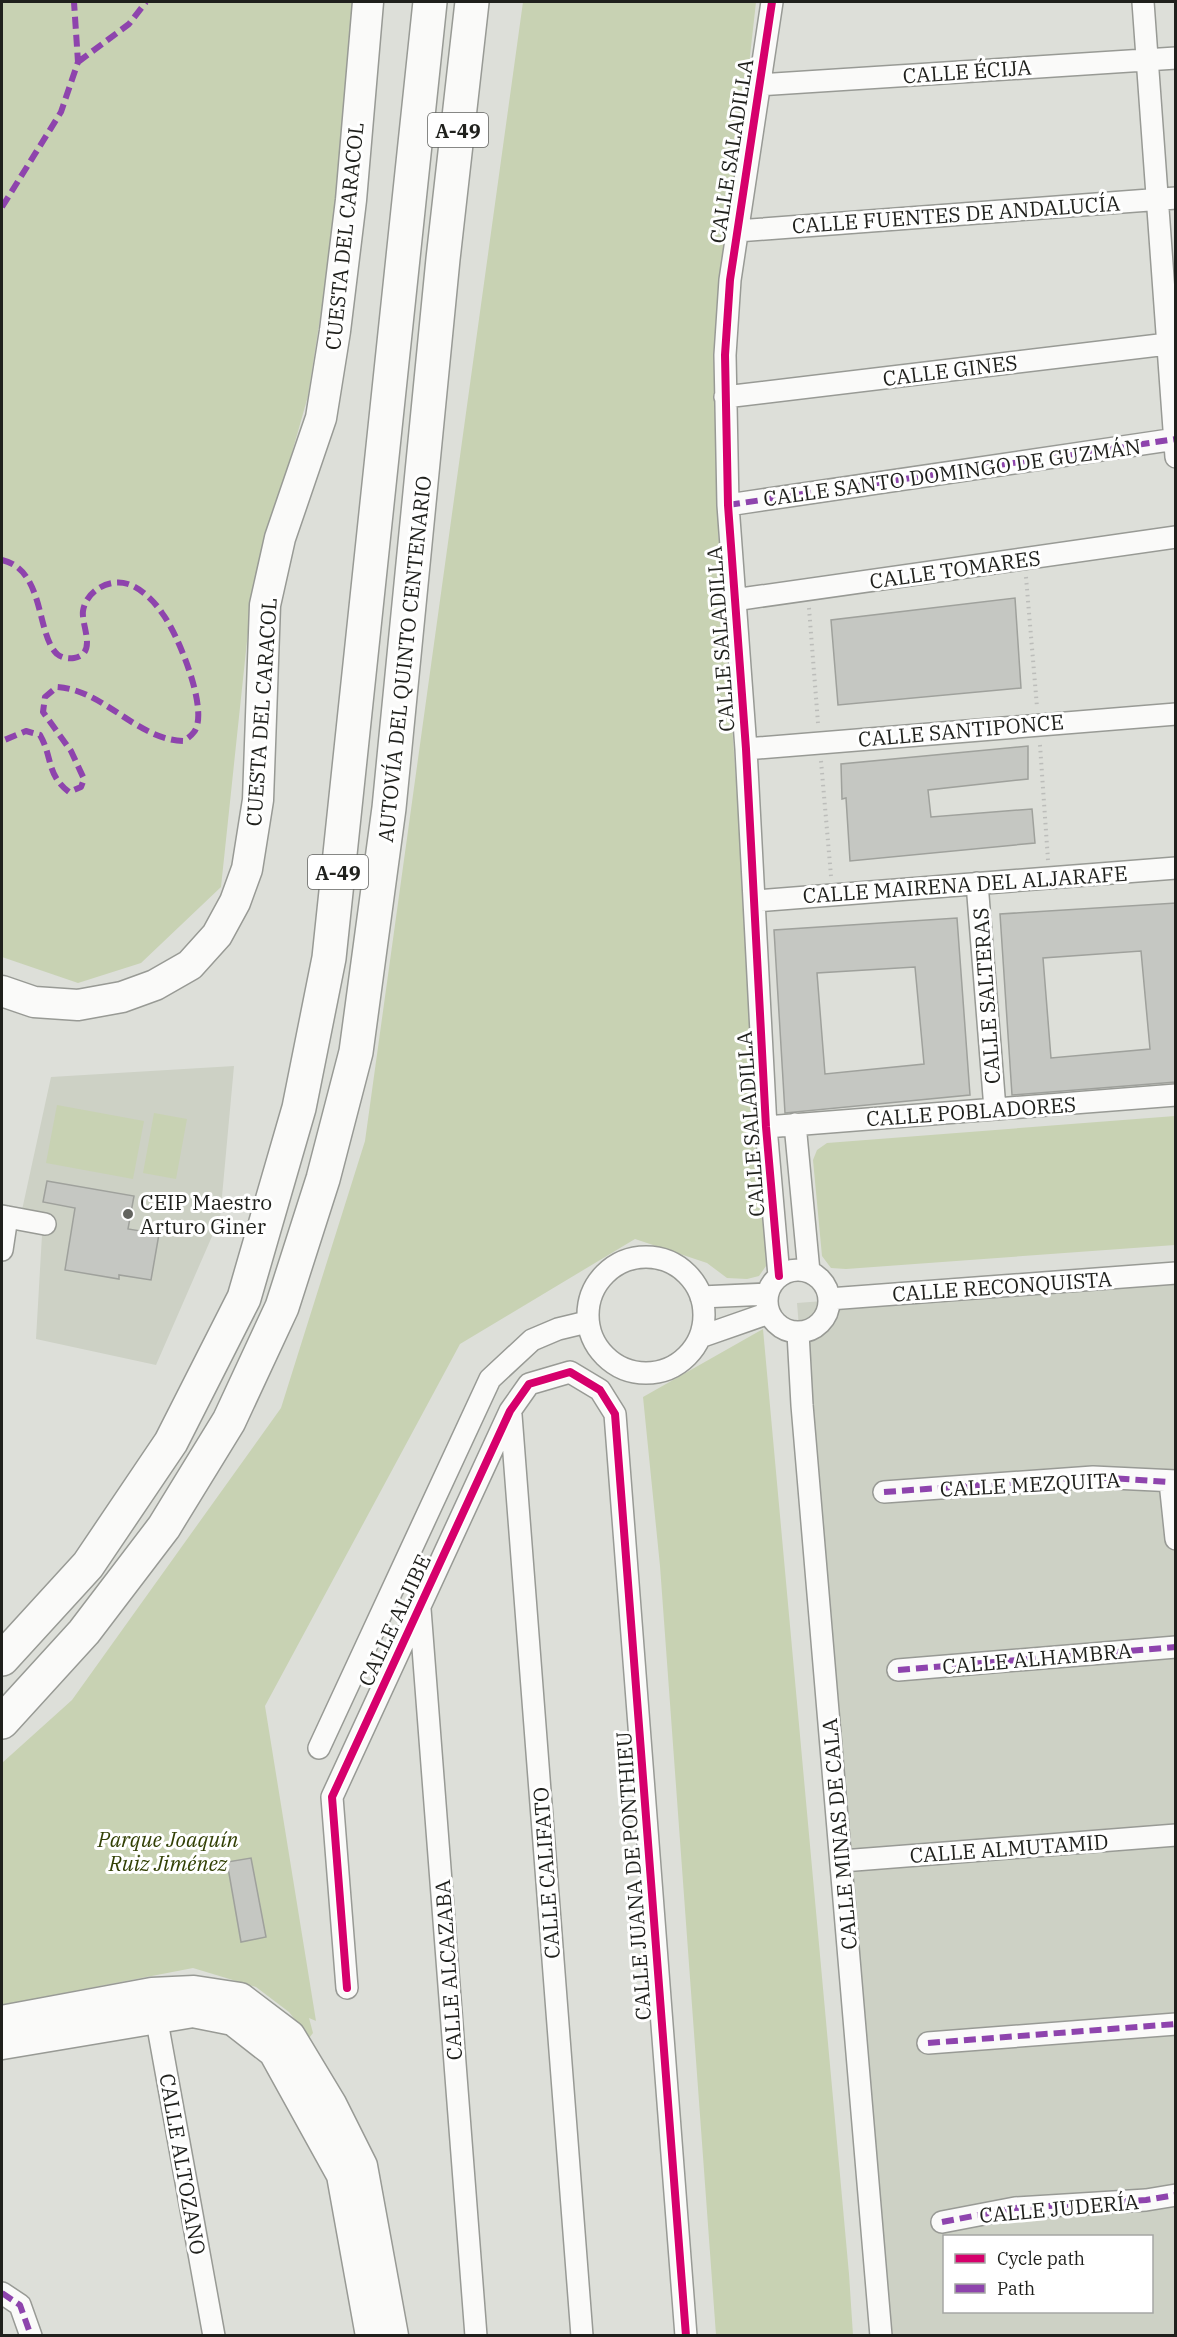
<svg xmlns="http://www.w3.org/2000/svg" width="1177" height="2337" viewBox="0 0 1177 2337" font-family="'IBM Plex Serif',serif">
<rect width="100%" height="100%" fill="#dddfd9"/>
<path fill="#cdd1c5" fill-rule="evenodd" d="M234,1066L220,1218L156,1365L36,1339L42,1235L47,1231L52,1232L54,1220L22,1210L51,1077Z
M1175,1274V2335H882L797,1303ZM944,2236H1152V2312H944Z"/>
<path fill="#c8d2b3" d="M2,2H352L345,157L308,396L252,594L221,887L141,963L78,983L2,957Z
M523,2H756L719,334L718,529L760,1116L766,1266L759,1276L747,1279L727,1278L707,1263L635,1239L460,1344L265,1706L316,2021L309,2018L313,2033L309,2038L289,2012L256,1987L193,1968L2,2005V1763L72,1700L281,1408L365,1141Z
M57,1105L144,1121L133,1179L46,1163Z
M154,1113L187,1119L176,1179L143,1173Z
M1175,1116V1245L846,1269L831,1268L822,1256L813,1160L817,1150L827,1143Z
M763,1329L849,2274L853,2335H716L660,1566L643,1397Z"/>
<path fill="#c5c7c2" stroke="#9fa19c" stroke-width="1.5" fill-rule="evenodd" d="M1015,598L1021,688L838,705L831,620Z
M1028,746V779L928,790L931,817L1032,809L1035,843L850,861L846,798L842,799L841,764Z
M1176,903V1082L1012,1095L1000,914ZM1141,951L1150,1049L1051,1058L1043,958Z
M957,918L970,1095L785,1113L774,930ZM915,967L924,1064L825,1074L817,973Z
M47,1181L134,1196L128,1229L159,1234L151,1280L119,1275V1279L65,1270L75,1208L43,1202Z
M251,1858L266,1937L241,1942L227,1862Z"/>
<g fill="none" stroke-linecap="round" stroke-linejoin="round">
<g stroke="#989a95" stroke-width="24">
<path id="street" d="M772,2L730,280L725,355L728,505L746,749L766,1127L779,1276
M1143,2L1176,457
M759,85L1176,58
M737,231L1176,198
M725,397L1176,343
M728,505L1176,439
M734,600L1176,537
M746,749L1176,714
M977,883L995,1109
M755,901L1176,868
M795,1124L809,1272
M766,1127L1176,1095
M2,1216L45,1224
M2,1250L7,1217
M588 1315a58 58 0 1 1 116 0a58 58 0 1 1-116 0Z
M767 1301a31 31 0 1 1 62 0a31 31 0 1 1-62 0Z
M701,1297L767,1294
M829,1299L1176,1273
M798,1333L802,1405L881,2336
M700,1337L769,1313
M511,1415L582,2336
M1170,1482L1176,1539
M884,1492L1093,1477L1176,1481
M420,1609L476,2336
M898,1670L1176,1647
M319,1748L490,1379L532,1340L558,1329L587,1322
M842,1861L1176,1835
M347,1988L332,1797L510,1411L529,1384L570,1372L600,1390L615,1414L686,2336
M154,2005L214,2336
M928,2043L1176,2024
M942,2222L1015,2208L1146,2200L1176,2195
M2,2293L20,2305L31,2336"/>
</g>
<g stroke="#989a95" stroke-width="33">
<path id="secondary" d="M2,991L34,1002L78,1005L122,997L155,985L190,965L217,935L235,902L247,869L258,800L265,605L280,538L321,418L335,331L351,200L368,2
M2,2021L152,1993L194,1991L240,1998L290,2036L331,2104L362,2166L393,2336
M2,2044L193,2012L233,2020L274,2052L342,2175L371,2336"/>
</g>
<g stroke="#989a95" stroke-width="36">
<path id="highway" d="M2,1659L88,1565L171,1442L244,1298L299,1108L329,958L430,2
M2,1722L84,1632L164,1527L229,1421L282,1307L323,1179L356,1052L389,808L443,259L472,2"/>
</g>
<path stroke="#bcbdba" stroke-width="4" stroke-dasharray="1.5 4.5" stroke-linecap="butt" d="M1026,577L1037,707
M809,608L818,723
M1040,745L1048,860
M821,761L831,876"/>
<use href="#street" stroke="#fafaf9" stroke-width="21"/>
<use href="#secondary" stroke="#fafaf9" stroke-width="30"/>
<use href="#highway" stroke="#fafaf9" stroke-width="33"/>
<path stroke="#8e44ad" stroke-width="6" stroke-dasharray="12 6" stroke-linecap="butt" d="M78,62L129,24L146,2
M2,207L61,112L78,62L74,2
M728,505L1176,439
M2,560C45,570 36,634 57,654C62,658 69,659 74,658C98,654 81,625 83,611C86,591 109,578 128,584C141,588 155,602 162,613C177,632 210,711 194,732C191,736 187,739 183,741C136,739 104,690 57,687L45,697L43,712L71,751L84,779L81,787L69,792C46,774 53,758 40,735L26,731L2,741
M884,1492L1093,1477L1170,1482
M898,1670L1176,1647
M928,2043L1176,2024
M942,2222L1015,2208L1146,2200L1176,2195
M2,2293L20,2305L31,2336"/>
<g stroke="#fff" stroke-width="11">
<path id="cycleway" d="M772,2L730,280L725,355L728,505L746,749L766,1127L779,1276
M347,1988L332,1797L510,1411L529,1384L570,1372L600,1390L615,1414L686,2336"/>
</g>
<use href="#cycleway" stroke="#d6006c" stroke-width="8"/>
</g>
<circle fill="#62635e" stroke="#fff" stroke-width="2" cx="128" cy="1214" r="6"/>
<g text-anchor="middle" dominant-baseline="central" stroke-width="6" stroke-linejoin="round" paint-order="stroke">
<g fill="#fff" stroke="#626360" stroke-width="1.5">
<rect x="428" y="113" width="60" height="34" rx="4.5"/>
<rect x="308" y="855" width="60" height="34" rx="4.5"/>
</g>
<g font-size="20" font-weight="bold" fill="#1f201c">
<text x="458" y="130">A-49</text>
<text x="338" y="872">A-49</text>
</g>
<g font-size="21" fill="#1f201c" stroke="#fff">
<text transform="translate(967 71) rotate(-4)">CALLE ÉCIJA</text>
<text transform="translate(731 151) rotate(-81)">CALLE SALADILLA</text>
<text transform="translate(956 214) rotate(-4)">CALLE FUENTES DE ANDALUCÍA</text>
<text transform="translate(344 236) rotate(-84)">CUESTA DEL CARACOL</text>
<text transform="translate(950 370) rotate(-7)">CALLE GINES</text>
<text transform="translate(952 472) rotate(-8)">CALLE SANTO DOMINGO DE GUZMÁN</text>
<text transform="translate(955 569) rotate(-8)">CALLE TOMARES</text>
<text transform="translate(720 639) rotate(-94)">CALLE SALADILLA</text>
<text transform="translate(404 659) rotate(-84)">AUTOVÍA DEL QUINTO CENTENARIO</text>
<text transform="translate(261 712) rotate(-86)">CUESTA DEL CARACOL</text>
<text transform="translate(961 730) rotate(-5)">CALLE SANTIPONCE</text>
<text transform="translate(965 884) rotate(-4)">CALLE MAIRENA DEL ALJARAFE</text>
<text transform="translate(986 996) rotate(-94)">CALLE SALTERAS</text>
<text transform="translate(971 1111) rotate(-4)">CALLE POBLADORES</text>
<text transform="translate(750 1124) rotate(-94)">CALLE SALADILLA</text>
<text transform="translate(1002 1286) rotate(-4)">CALLE RECONQUISTA</text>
<text transform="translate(1030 1484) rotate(-3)">CALLE MEZQUITA</text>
<text transform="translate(394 1620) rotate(-65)">CALLE ALJIBE</text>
<text transform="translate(1037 1658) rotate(-5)">CALLE ALHAMBRA</text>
<text transform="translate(839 1834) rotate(-95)">CALLE MINAS DE CALA</text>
<text transform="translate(1009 1848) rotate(-4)">CALLE ALMUTAMID</text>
<text transform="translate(546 1873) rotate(-94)">CALLE CALIFATO</text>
<text transform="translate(633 1876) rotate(-94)">CALLE JUANA DE PONTHIEU</text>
<text transform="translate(448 1970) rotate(-94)">CALLE ALCAZABA</text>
<text transform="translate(183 2164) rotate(80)">CALLE ALTOZANO</text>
<text transform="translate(1059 2208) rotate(-5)">CALLE JUDERÍA</text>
</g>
<g font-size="21" fill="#1f201c" stroke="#fff" text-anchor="start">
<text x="140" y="1202">CEIP Maestro<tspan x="140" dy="24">Arturo Giner</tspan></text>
</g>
<g font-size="21" font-style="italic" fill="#324005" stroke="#fff">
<text x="168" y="1839">Parque Joaquín<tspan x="168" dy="24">Ruiz Jiménez</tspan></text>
</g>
</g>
<rect width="1177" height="2337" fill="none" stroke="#1f201c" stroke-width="6"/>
<rect x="943" y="2235" width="210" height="78" fill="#ffffff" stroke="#a5a6a4" stroke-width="1.5"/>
<rect x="955" y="2254" width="30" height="9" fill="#d6006c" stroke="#a5a6a4" stroke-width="1.5"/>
<text x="997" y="2265" font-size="18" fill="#1f201c">Cycle path</text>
<rect x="955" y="2284" width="30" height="9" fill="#8e44ad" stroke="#a5a6a4" stroke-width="1.5"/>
<text x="997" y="2295" font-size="18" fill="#1f201c">Path</text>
</svg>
